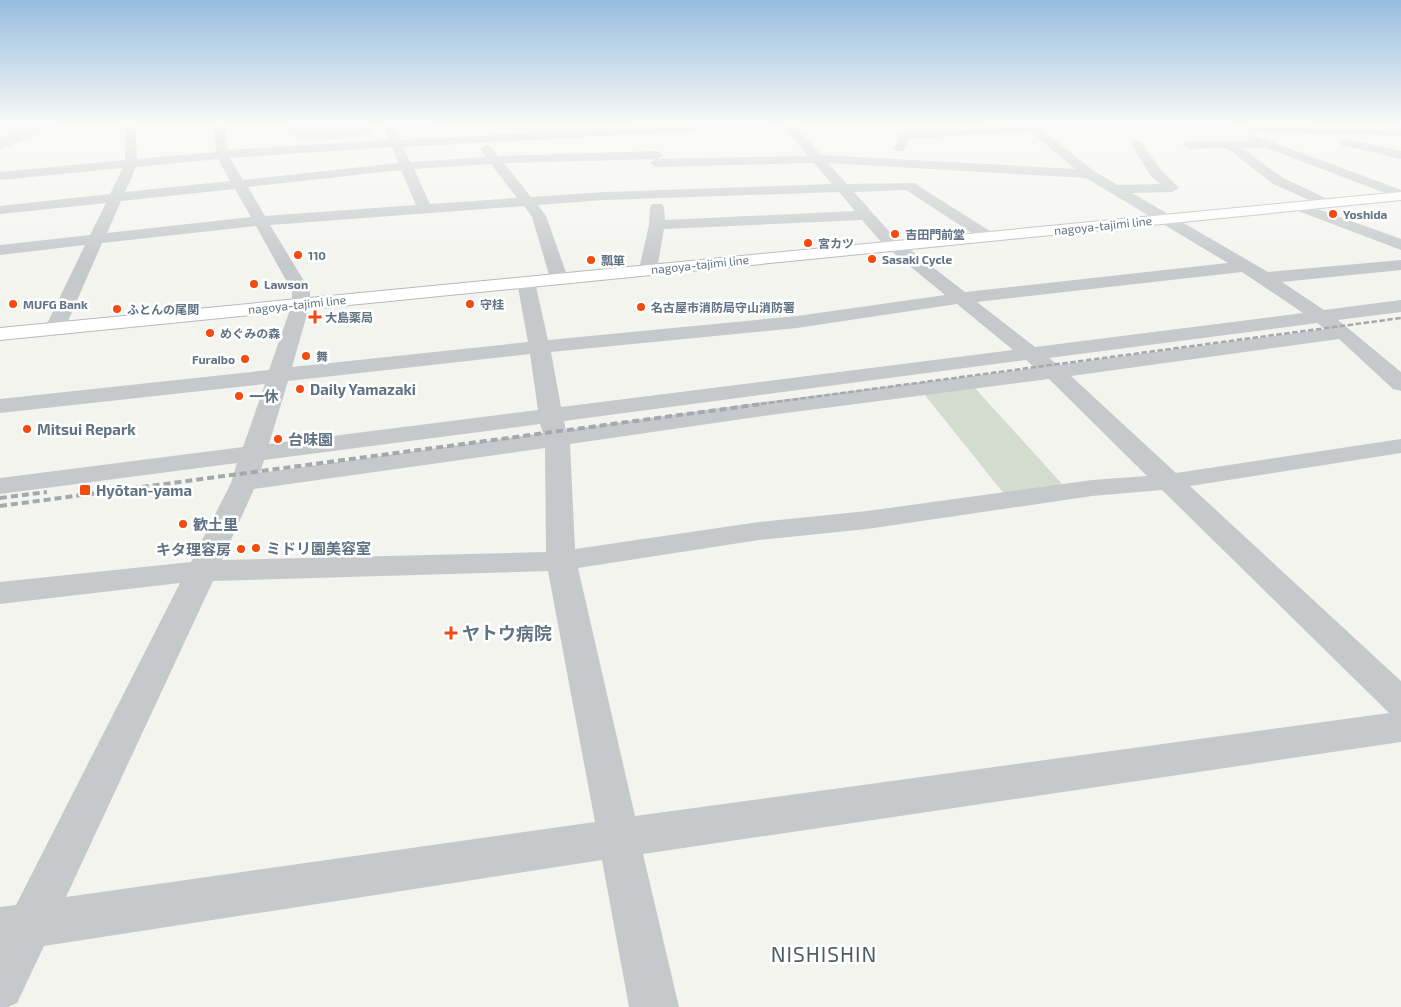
<svg xmlns="http://www.w3.org/2000/svg" width="1401" height="1007" viewBox="0 0 1401 1007" font-family="'Exo 2','Noto Sans JP',sans-serif">
<rect width="100%" height="100%" fill="#f4f4ef"/>
<path fill="#e4e6e3" d="M391,123H469L396,133Z"/>
<path fill="#d4dcd0" d="M65,123L0,150V137L22,127Z
M289,123H367L373,135L340,139H297L286,132Z
M974,387L1063,485L1005,495L924,394Z"/>
<g fill="none" stroke-linecap="round" stroke-linejoin="round">
<g stroke="#b6babe" stroke-width="2">
<path id="major" d="M1401,192V200L0,340V328Z"/>
</g>
<path fill="#c6c9cc" fill-rule="evenodd" d="M0,123H50L45,126L0,129Z
M125,123H135L137,159L216,152L214,123H224L228,150L389,140L382,123H392L400,140L722,123H792L821,155L1075,169L1030,131L909,139L904,151H896L894,148L901,134L905,133L1022,125L1021,123H1033L1035,125L1228,124L1229,126L1228,128L1224,129L1043,131L1094,171L1118,185L1160,184L1151,176L1131,144L1137,140L1141,142L1161,170L1179,188L1172,192L1132,193L1268,272L1401,260V270L1282,282L1324,310L1401,300V312L1338,320L1401,372V391L1393,389L1339,339L1071,376L1176,473L1401,439V453L1190,486L1401,681V742L643,854L679,1007H629L602,860L44,946L17,1003L8,1007H0V907L16,905L180,583L0,604V582L191,562L231,483L237,463L0,494V478L243,447L265,384L0,413V399L269,370L292,304V291L256,226L102,243L65,328L62,332L55,334L48,332L45,328L85,245L0,255V245L90,235L106,203L0,214V206L110,194L123,168L0,180V172L125,160ZM783,126L808,156L656,159L650,163L656,167L814,163L832,184L605,192L531,197L504,163L657,159L663,155L657,151L498,156L490,146L486,145L480,149L486,157L410,162L403,147ZM392,147L398,163L243,180L230,158ZM218,159L230,181L125,192L136,167ZM828,163L1086,178L1228,263L965,292L895,238L854,192L906,190L981,239H993L995,236L993,233L914,183L847,184ZM491,164L517,198L430,204L414,169ZM401,170L416,205L265,216L248,187ZM235,189L251,217L107,233L121,201ZM839,192L855,211L665,220L664,207L662,204H652L650,207L649,225L639,269L642,273L648,274L654,273L657,269L664,229L862,220L883,244L945,295L797,316L548,340L535,282L532,278L526,277L520,278L517,282L528,342L292,367L310,304V291L270,225L524,206L532,217L550,278L553,282L559,283L565,282L568,278L546,216L538,205L605,200ZM1242,272L1303,313L1035,347L977,302ZM957,304L1013,350L561,407L551,352L797,328ZM1317,323L1325,329L1058,365L1049,358ZM530,354L538,410L269,444L288,381ZM1026,360L1035,368L763,402L566,430L564,421ZM1049,379L1147,476L1092,480L867,511L759,522L575,549L570,444L763,416ZM540,424L543,433L260,473L264,460ZM545,448L546,552L222,560L254,489ZM1162,490L1389,713L635,816L578,568L759,540L867,529L1092,496ZM548,571L595,822L66,897L213,581Z
M1250,126L1401,130V136L1246,131L1244,129Z
M1253,135L1401,190V199L1267,148H1242L1283,178L1330,200L1332,203L1330,206L1325,207L1273,184L1227,148L1188,149L1182,145L1188,141H1250L1247,138Z
M1345,139L1401,151V159L1341,145L1339,143L1341,141Z
M1298,202L1401,239V250L1293,209L1291,206L1293,203Z"/>
<use href="#major" fill="#fff" fill-rule="evenodd"/>
<path stroke="#a3a9af" stroke-width="2.5" stroke-dasharray="5.5 2.5" stroke-linecap="butt" d="M753,405L1401,318"/>
<path stroke="#a3a9af" stroke-width="4" stroke-dasharray="7 4" stroke-linecap="butt" d="M0,498L47,492
M0,506L762,404"/>
</g>
<linearGradient id="sky" x2="0" y2="1"><stop stop-color="#97bdde"/><stop offset="0.47" stop-color="#fafaf8"/><stop offset="1" stop-color="#fafaf8" stop-opacity="0"/></linearGradient>
<rect width="1401" height="264" fill="url(#sky)"/>
<g fill="#f54a0e" stroke="#fff" stroke-width="2">
<circle cx="1333" cy="214" r="5"/>
<circle cx="895" cy="234" r="5"/>
<circle cx="808" cy="243" r="5"/>
<circle cx="298" cy="255" r="5"/>
<circle cx="872" cy="259" r="5"/>
<circle cx="591" cy="260" r="5"/>
<circle cx="254" cy="284" r="5"/>
<circle cx="13" cy="304" r="5"/>
<circle cx="470" cy="304" r="5"/>
<circle cx="641" cy="307" r="5"/>
<circle cx="117" cy="309" r="5"/>
<path d="M312.5 309.5h5v5h5v5h-5v5h-5v-5h-5v-5h5z"/>
<circle cx="210" cy="333" r="5"/>
<circle cx="306" cy="356" r="5"/>
<circle cx="245" cy="359" r="5"/>
<circle cx="300" cy="389" r="5"/>
<circle cx="239" cy="396" r="5"/>
<circle cx="27" cy="429" r="5"/>
<circle cx="278" cy="439" r="5"/>
<rect x="79" y="484" width="12" height="12" rx="2.5"/>
<circle cx="183" cy="524" r="5"/>
<circle cx="256" cy="548" r="5"/>
<circle cx="241" cy="549" r="5"/>
<path d="M448.5 625.5h5v5h5v5h-5v5h-5v-5h-5v-5h5z"/>
</g>
<g text-anchor="middle" dominant-baseline="central" stroke-width="5" stroke-linejoin="round" paint-order="stroke">
<g font-size="12" font-weight="bold" fill="#607384" stroke="#fff" text-anchor="start">
<text x="1343" y="214">Yoshida</text>
<text x="905" y="234">吉田門前堂</text>
<text x="818" y="243">宮カツ</text>
<text x="308" y="255">110</text>
<text x="882" y="259">Sasaki Cycle</text>
<text x="601" y="260">瓢箪</text>
<text x="264" y="284">Lawson</text>
<text x="23" y="304">MUFG Bank</text>
<text x="480" y="304">守桂</text>
<text x="651" y="307">名古屋市消防局守山消防署</text>
<text x="127" y="309">ふとんの尾関</text>
<text x="325" y="317">大島薬局</text>
<text x="220" y="333">めぐみの森</text>
<text x="316" y="356">舞</text>
<text x="235" y="359" text-anchor="end">Furaibo</text>
</g>
<g font-size="12" fill="#607384" stroke="#fff">
<text transform="translate(1103 225) rotate(-6)">nagoya-tajimi line</text>
<text transform="translate(700 264) rotate(-6)">nagoya-tajimi line</text>
<text transform="translate(297 304) rotate(-6)">nagoya-tajimi line</text>
</g>
<g font-size="15" font-weight="bold" fill="#607384" stroke="#fff" text-anchor="start">
<text x="310" y="389">Daily Yamazaki</text>
<text x="249" y="396">一休</text>
<text x="37" y="429">Mitsui Repark</text>
<text x="288" y="439">台味園</text>
<text x="96" y="490">Hyōtan-yama</text>
<text x="193" y="524">歓土里</text>
<text x="266" y="548">ミドリ園美容室</text>
<text x="231" y="549" text-anchor="end">キタ理容房</text>
</g>
<g font-size="18" font-weight="bold" fill="#607384" stroke="#fff" text-anchor="start">
<text x="462" y="633">ヤトウ病院</text>
</g>
<g font-size="21" letter-spacing="1" fill="#4e5c68" stroke="#fff">
<text x="824" y="953">NISHISHIN</text>
</g>
</g>
</svg>
